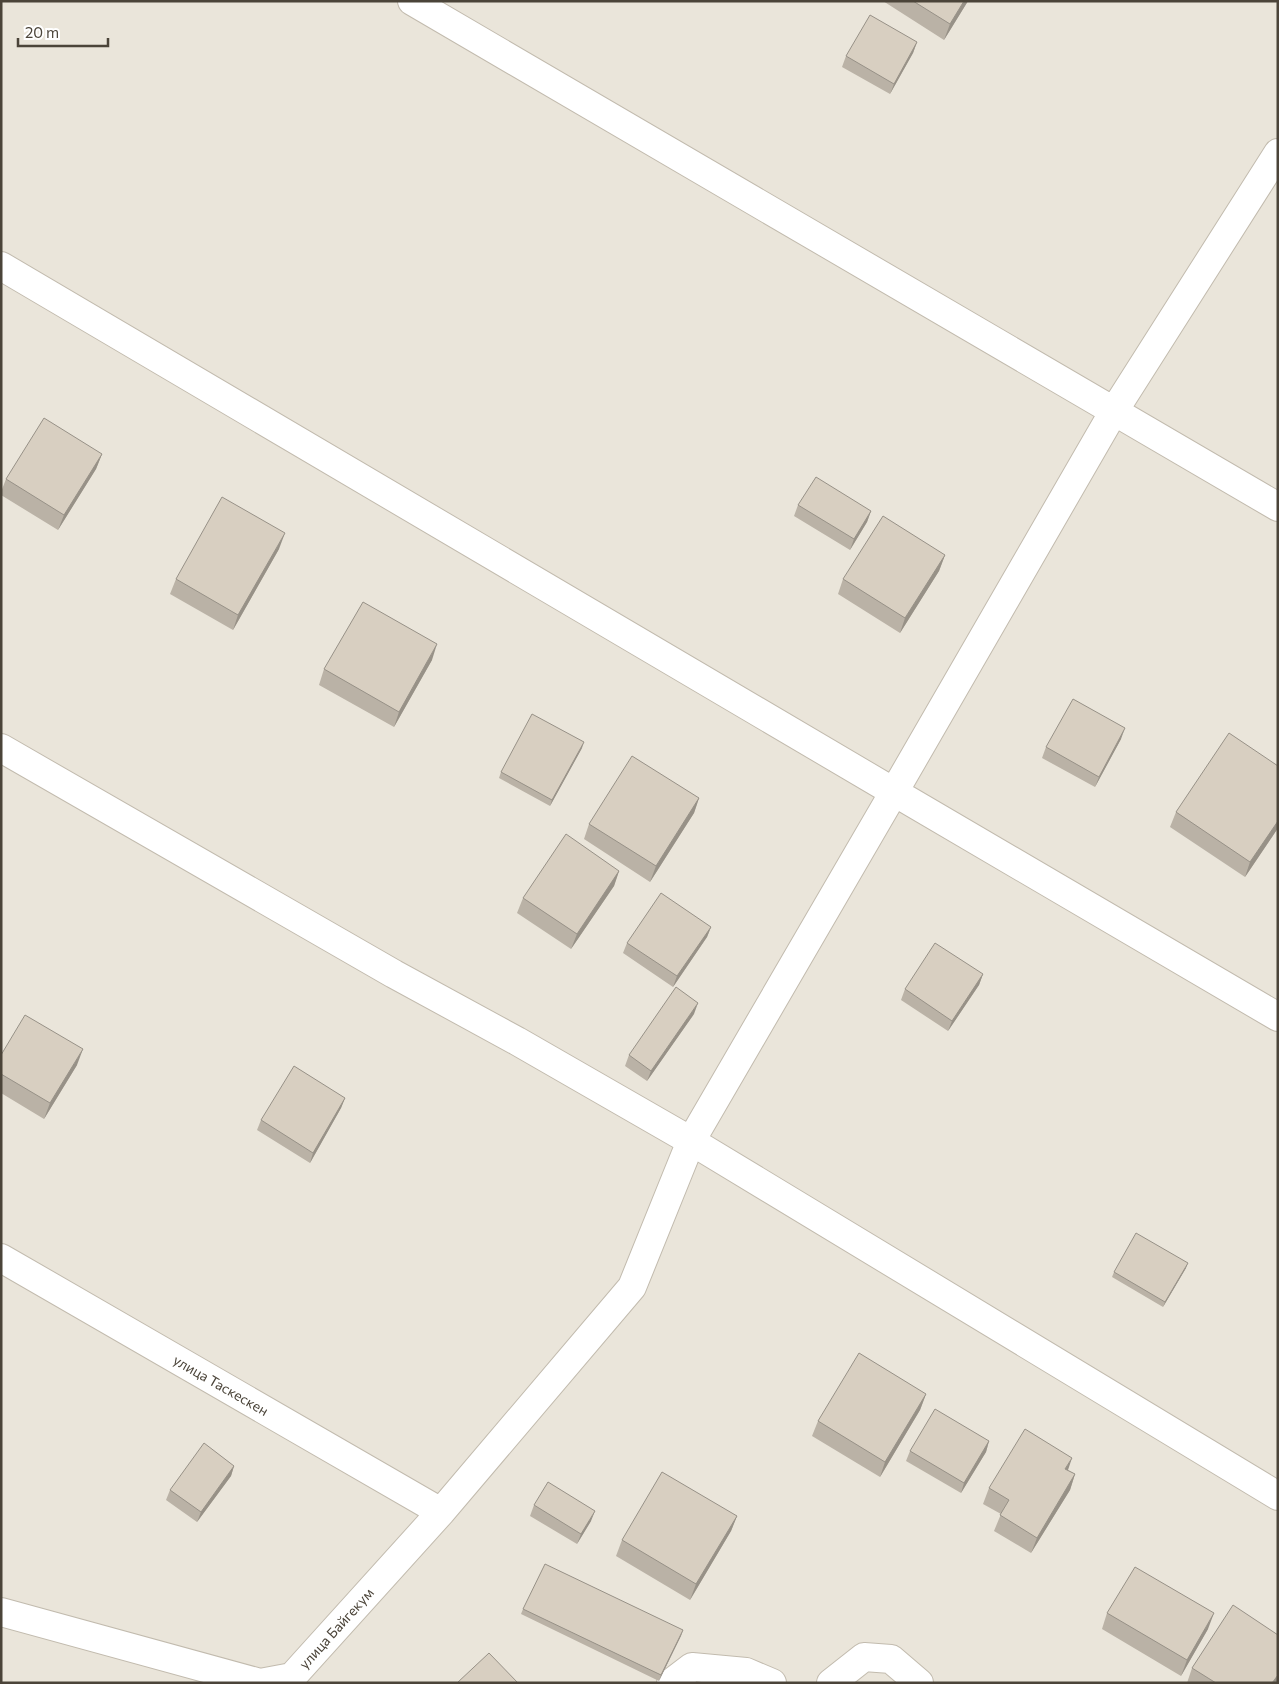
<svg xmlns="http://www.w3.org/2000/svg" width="1279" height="1684" viewBox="0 0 1279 1684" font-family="Commissioner,sans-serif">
<rect width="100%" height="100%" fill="#f6f3ec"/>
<path fill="#eae5da" d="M1,1H1278V1683H1Z"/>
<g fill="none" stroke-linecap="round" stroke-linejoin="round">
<g stroke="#c2bbae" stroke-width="30">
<path id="street" d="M412,1L1278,507
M1,266L894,792L1114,411L1278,153
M1,748L394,974L517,1041L691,1141L1278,1496
M1,1258L441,1512
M1,1612L260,1683L292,1677L441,1512L632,1287L691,1141L894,792L1278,1017
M671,1683L692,1667L746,1672L772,1683
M831,1683L864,1657L891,1659L919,1683"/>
</g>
<use href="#street" stroke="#fff" stroke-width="28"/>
</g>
<path fill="#bab2a6" d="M883,1H968L944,40Z
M917,42L913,53L890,94L842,67L846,56Z
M102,454L96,469L58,530L1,495V492L6,479Z
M798,505L871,511L867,522L850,550L794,516Z
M279,549L233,630L170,594L176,579Z
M945,555L939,571L900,633L838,594L843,579Z
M432,660L394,727L319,685L324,669Z
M1121,739L1095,787L1042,758L1046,747Z
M582,748L550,806L499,778L501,772Z
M1278,766V828L1245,877L1170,827L1176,812Z
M699,798L694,813L650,882L584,839L589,824Z
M619,871L614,886L571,949L517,913L523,898Z
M711,927L707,937L673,987L623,953L627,943Z
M983,974L979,985L948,1031L901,1000L905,989Z
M694,1014L647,1081L625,1066L629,1055Z
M1,1055L77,1065L44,1119L1,1093Z
M345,1098L341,1108L310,1163L257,1130L261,1120Z
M1186,1268L1163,1307L1112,1277L1114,1272Z
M926,1394L920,1410L880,1477L812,1436L818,1421Z
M989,1441L986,1452L961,1493L906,1461L910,1451Z
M234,1466L231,1476L197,1522L166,1500L170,1490Z
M1068,1470L1075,1474L1070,1490L1031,1553L994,1531L1001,1514L983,1504L989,1488Z
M534,1505L591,1521L577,1544L530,1516Z
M737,1516L731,1531L690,1600L616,1556L622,1540Z
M523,1609L683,1630L659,1681L521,1614Z
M1107,1613L1208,1629L1181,1676L1102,1629Z
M1192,1668L1278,1682L1277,1683H1187Z"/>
<path fill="#979187" d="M964,1H968L944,40L950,24Z
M917,42L913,53L890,94L894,84Z
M102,454L96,469L58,530L64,515Z
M871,511L867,522L850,550L854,539Z
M285,533L279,549L233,630L238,615Z
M945,555L939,571L900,633L905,618Z
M437,644L432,660L394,727L399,712Z
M1125,728L1121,739L1095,787L1099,777Z
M584,742L582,748L550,806L552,800Z
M699,798L694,813L650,882L656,866Z
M1278,821V828L1245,877L1250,862Z
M619,871L614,886L571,949L577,934Z
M711,927L707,937L673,987L677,976Z
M983,974L979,985L948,1031L952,1021Z
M698,1003L694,1014L647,1081L651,1071Z
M83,1049L77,1065L44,1119L50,1103Z
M345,1098L341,1108L310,1163L313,1153Z
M1188,1263L1186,1268L1163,1307L1165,1302Z
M926,1394L920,1410L880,1477L885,1462Z
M989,1441L986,1452L961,1493L964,1483Z
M1072,1458L1067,1473L1065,1469Z
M234,1466L231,1476L197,1522L201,1512Z
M1075,1474L1070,1490L1031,1553L1037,1538Z
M595,1511L591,1521L577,1544L581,1534Z
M737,1516L731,1531L690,1600L696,1584Z
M1214,1613L1208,1629L1181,1676L1187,1660Z
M683,1630L681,1636L659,1681L661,1675Z
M1278,1675L1277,1683H1272Z"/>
<path fill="#d8cfc1" stroke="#979187" d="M913,1H964L950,24Z
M870,15L917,42L894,84L846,56Z
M44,418L102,454L64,515L6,479Z
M816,477L871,511L854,539L798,505Z
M222,497L285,533L238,615L176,579Z
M883,516L945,555L905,618L843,579Z
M363,602L437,644L399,712L324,669Z
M1073,699L1125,728L1099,777L1046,747Z
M532,714L584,742L552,800L501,772Z
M1229,733L1278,766V821L1250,862L1176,812Z
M632,756L699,798L656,866L589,824Z
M566,834L619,871L577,934L523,898Z
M661,893L711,927L677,976L627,943Z
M935,943L983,974L952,1021L905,989Z
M676,987L698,1003L651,1071L629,1055Z
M25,1015L83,1049L50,1103L1,1074V1055Z
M294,1066L345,1098L313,1153L261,1120Z
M1136,1233L1188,1263L1165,1302L1114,1272Z
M859,1353L926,1394L885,1462L818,1421Z
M935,1409L989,1441L964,1483L910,1451Z
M1025,1429L1072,1458L1065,1469L1075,1474L1037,1538L1000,1515L1009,1500L989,1488Z
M204,1443L234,1466L201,1512L170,1490Z
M662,1472L737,1516L696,1584L622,1540Z
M548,1482L595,1511L581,1534L534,1505Z
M545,1564L683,1630L661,1675L523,1609Z
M1135,1567L1214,1613L1187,1660L1107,1613Z
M1233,1605L1278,1635V1675L1272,1683H1216L1192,1668Z
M489,1653L518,1683H457Z"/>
<g text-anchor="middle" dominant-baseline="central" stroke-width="4" stroke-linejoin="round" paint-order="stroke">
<g font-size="14" fill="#4b4439" stroke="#fff">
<text transform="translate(221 1385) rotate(30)">улица Таскескен</text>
<text transform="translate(336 1628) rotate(-48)">улица Байгекум</text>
</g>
</g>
<rect width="1279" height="1684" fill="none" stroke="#4b4439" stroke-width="5"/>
<path d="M18 38v8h90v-8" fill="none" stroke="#4b4439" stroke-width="2.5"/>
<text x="25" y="38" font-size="15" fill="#4b4439" stroke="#ffffff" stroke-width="4" paint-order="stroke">20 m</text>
</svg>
